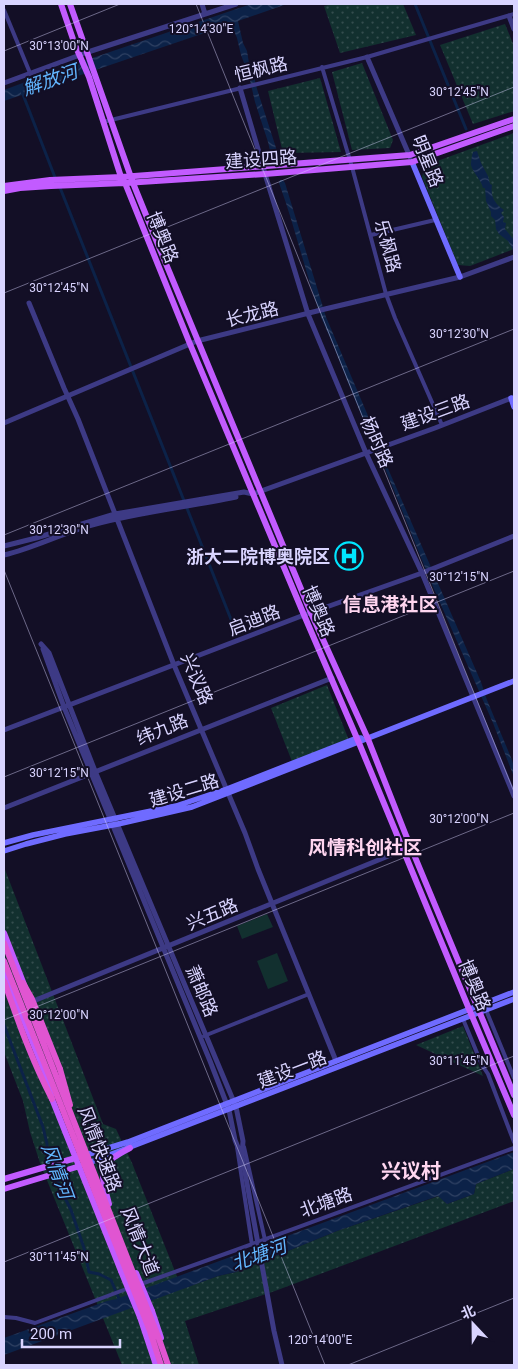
<svg xmlns="http://www.w3.org/2000/svg" width="518" height="1369" viewBox="0 0 518 1369" font-family="Roboto,'Noto Sans SC',sans-serif">
<defs>
<pattern id="grass-dots" width="8" height="8" patternUnits="userSpaceOnUse" patternTransform="scale(1.25)"><rect width="8" height="8" fill="#12302f"/><path d="M2 2h.1M6 6h.1" fill="none" stroke="#344d4e" stroke-width="1.8" stroke-linecap="round"/></pattern>
<pattern id="water-waves" width="16" height="10" patternUnits="userSpaceOnUse" patternTransform="scale(1.25)"><rect width="16" height="10" fill="#0c2248"/><path d="M0 5q4-4 8 0t8 0" fill="none" stroke="#2f4163"/></pattern>
</defs>
<rect width="100%" height="100%" fill="#130f26"/>
<path fill="url(#grass-dots)" d="M333,4H403L416,35L340,53L324,6Z
M505,24L514,46V111L473,124L440,45Z
M362,63L393,140L390,148L352,150L332,72Z
M320,78L341,152L283,153L268,91Z
M514,133V249L470,266L458,265L422,177L424,169L429,164Z
M327,685L350,743L293,764L271,708Z
M4,867L103,1124L116,1129L132,1163L182,1289L218,1276L236,1272L337,1231L439,1196L447,1204L474,1194L476,1184L514,1169V1201L275,1291L185,1321L199,1365H122L40,1163L30,1132L23,1101L4,1052Z
M463,1026L483,1076L416,1045Z"/>
<path fill="#12302f" d="M267,914L273,927L242,939L237,926Z
M277,953L288,981L268,989L257,961Z"/>
<path fill="url(#water-waves)" d="M251,4H287L238,21L243,43L247,51L249,63L253,73L257,89L278,154V157L274,159L271,155L268,142L255,102L249,76L241,55L237,38L231,24L4,101V90L60,69Z
M477,151L481,163L488,176L490,184L492,185C490,196 495,204 504,210L501,213L504,217L503,222L506,223L505,229L514,240V249L513,250L508,241L499,234L496,229L495,220L491,216V212L486,201L485,188H483C481,179 473,173 471,165C471,161 472,155 473,152Z
M280,180H283L285,183L326,317L377,437L386,464L481,682L487,700L512,760L514,767V777L493,723L430,580L369,429L363,419C353,395 343,371 334,347C329,334 322,322 318,308C304,267 294,224 279,183Z
M514,1152V1169L476,1184L474,1194L447,1204L438,1196L337,1231L236,1272L218,1276L4,1355V1338L107,1301L116,1299L149,1287Z"/>
<g fill="none" stroke-linecap="round" stroke-linejoin="round">
<path stroke="#0c2248" stroke-width="3" d="M415,4L466,129
M22,92L56,180
M59,185L236,632
M4,1025L43,1127L47,1144V1154L62,1192L71,1210L84,1248L89,1272L99,1274L111,1280L120,1301"/>
<path stroke="#3d3a85" stroke-width="4" d="M4,10L30,73
M322,67L352,167L386,294L395,318L442,425
M103,122L367,57L514,14
M371,235L435,220
M486,1010L514,1078
M463,1019L482,1065L488,1074L514,1142
M204,1036L309,994
M237,1147L252,1245
M244,1147L265,1240
M141,1284L236,1250L514,1148
M4,1317L16,1318L35,1323L129,1288"/>
<path stroke="#3d3a85" stroke-width="5" d="M202,4L205,14
M509,16L514,29
M367,57L410,157
M4,83L88,52L236,4
M240,88L263,166L265,174L308,314L366,453L422,573L514,796
M29,303L64,388L78,419L174,665L245,833L258,869L336,1061
M4,423L197,341L325,309L460,277L514,257
M4,546L36,538L115,514L244,492L253,494L435,428L514,397
M4,555C34,548 62,533 92,525C139,512 188,507 236,497
M41,644L49,653L95,771L236,1107L243,1141L242,1156L274,1331L282,1365
M43,649L64,707L210,1061L229,1110L235,1140L241,1155
M4,730L304,615L422,573L514,536
M4,808L332,678
M31,1002L403,850"/>
<path stroke="#6f6bff" stroke-width="5.5" d="M412,162L460,277
M511,398L514,407
M4,843L33,835L176,806L227,789L357,738H361
M4,851L26,844L65,834L118,824L192,807L514,681
M89,1154L128,1142L514,992
M86,1164L514,999"/>
<path stroke="#c25bff" stroke-width="6" d="M61,4L75,45L89,77L121,177L125,183L190,344L304,615L359,743L469,1009L514,1115
M70,4L133,183L159,247L311,613L368,739L405,833L514,1095
M4,186L50,180L121,177L410,155L514,119
M4,191L20,188L51,186L125,183L265,174L412,162L514,126
M4,933L25,987
M4,971L47,1078L52,1099L121,1271
M4,1179L79,1157
M4,1189L80,1166
M109,1204C100,1170 97,1165 130,1148
M152,1311L161,1338
M140,1317L156,1365"/>
<path stroke="#e055d1" stroke-width="6" d="M4,981C18,1021 32,1061 52,1099
M60,1069L70,1105"/>
<path stroke="#c25bff" stroke-width="6" d="M121,1271L140,1317
M136,1273L152,1311"/>
<path stroke="#e055d1" stroke-width="6" d="M4,943L159,1339L168,1365
M4,961L150,1331L161,1365
M23,983L32,999L60,1069"/>
</g>
<path fill="none" stroke="#d9d4ff" stroke-width="1" stroke-opacity="0.45" d="M196,4L514,792M4,51L120,4M4,293L514,87M4,535L514,329M4,570L325,1365M4,777L514,571M4,1020L514,813M4,1262L514,1056M348,1365L514,1298"/>
<defs>
<g id="hospital-ring" transform="scale(1.4375)"><circle r="9.5" fill="#130f26" stroke="#00e5ff" stroke-width="1.5"/><path d="M-5-5h3v3.5h4V-5h3V5h-3V1.5h-4V5h-3Z" fill="#00e5ff"/></g>
</defs>
<g fill-rule="evenodd">
<use href="#hospital-ring" x="349" y="556"/>
</g>
<g text-anchor="middle" dominant-baseline="central" stroke-width="4" stroke-linejoin="round" paint-order="stroke">
<g font-size="18" fill="#d9d4ff" stroke="#130f26">
<text transform="translate(261 69) rotate(-14)">恒枫路</text>
<text transform="translate(261 159) rotate(-4)">建设四路</text>
<text transform="translate(428 161) rotate(68)">明星路</text>
<text transform="translate(163 237) rotate(68)">博奥路</text>
<text transform="translate(388 246) rotate(75)">乐枫路</text>
<text transform="translate(252 314) rotate(-14)">长龙路</text>
<text transform="translate(435 412) rotate(-20)">建设三路</text>
<text transform="translate(377 442) rotate(66)">杨时路</text>
<text transform="translate(319 611) rotate(67)">博奥路</text>
<text transform="translate(254 620) rotate(-21)">启迪路</text>
<text transform="translate(197 679) rotate(67)">兴议路</text>
<text transform="translate(162 729) rotate(-22)">纬九路</text>
<text transform="translate(184 790) rotate(-17)">建设二路</text>
<text transform="translate(212 914) rotate(-23)">兴五路</text>
<text transform="translate(475 985) rotate(67)">博奥路</text>
<text transform="translate(202 991) rotate(67)">萧邮路</text>
<text transform="translate(292 1069) rotate(-21)">建设一路</text>
<text transform="translate(100 1149) rotate(69)">风情快速路</text>
<text transform="translate(326 1202) rotate(-20)">北塘路</text>
<text transform="translate(140 1241) rotate(68)">风情大道</text>
</g>
<g font-size="18" font-weight="bold" fill="#d9d4ff" stroke="#130f26" text-anchor="end">
<text x="330" y="556">浙大二院博奥院区</text>
</g>
<g font-size="19" font-style="italic" fill="#62b6ff" stroke="#130f26">
<text transform="translate(50 80) rotate(-19)">解放河</text>
<text transform="translate(57 1171) rotate(70)">风情河</text>
<text transform="translate(259 1255) rotate(-20)">北塘河</text>
</g>
<g font-size="19" font-weight="bold" fill="#ffd6f0" stroke="#130f26">
<text x="390" y="604">信息港社区</text>
<text x="365" y="847">风情科创社区</text>
</g>
<g font-size="20" font-weight="bold" fill="#ffd6f0" stroke="#130f26">
<text x="411" y="1171">兴议村</text>
</g>
</g>
<g font-size="12" text-anchor="middle" fill="#d9d4ff" stroke="#130f26" stroke-width="4" stroke-linejoin="round" paint-order="stroke">
<text x="201" y="33">120°14'30"E</text>
<text x="59" y="50">30°13'00"N</text>
<text x="459" y="96">30°12'45"N</text>
<text x="59" y="292">30°12'45"N</text>
<text x="459" y="338">30°12'30"N</text>
<text x="59" y="534">30°12'30"N</text>
<text x="459" y="581">30°12'15"N</text>
<text x="59" y="777">30°12'15"N</text>
<text x="459" y="823">30°12'00"N</text>
<text x="59" y="1019">30°12'00"N</text>
<text x="459" y="1065">30°11'45"N</text>
<text x="59" y="1261">30°11'45"N</text>
<text x="320" y="1344">120°14'00"E</text>
</g>
<rect width="518" height="1369" fill="none" stroke="#d9d4ff" stroke-width="10"/>
<g transform="translate(473 1324) rotate(338)" stroke="#130f26" stroke-width="4" paint-order="stroke">
<path d="M0-4L9 19L0 12L-9 19Z" fill="#d9d4ff"/>
<text y="-8" font-size="14" font-weight="bold" text-anchor="middle" fill="#d9d4ff">北</text>
</g>
<path d="M22 1339v8h98v-8" fill="none" stroke="#d9d4ff" stroke-width="2.5"/>
<text x="30" y="1339" font-size="15" fill="#d9d4ff" stroke="#130f26" stroke-width="4" paint-order="stroke">200 m</text>
</svg>
